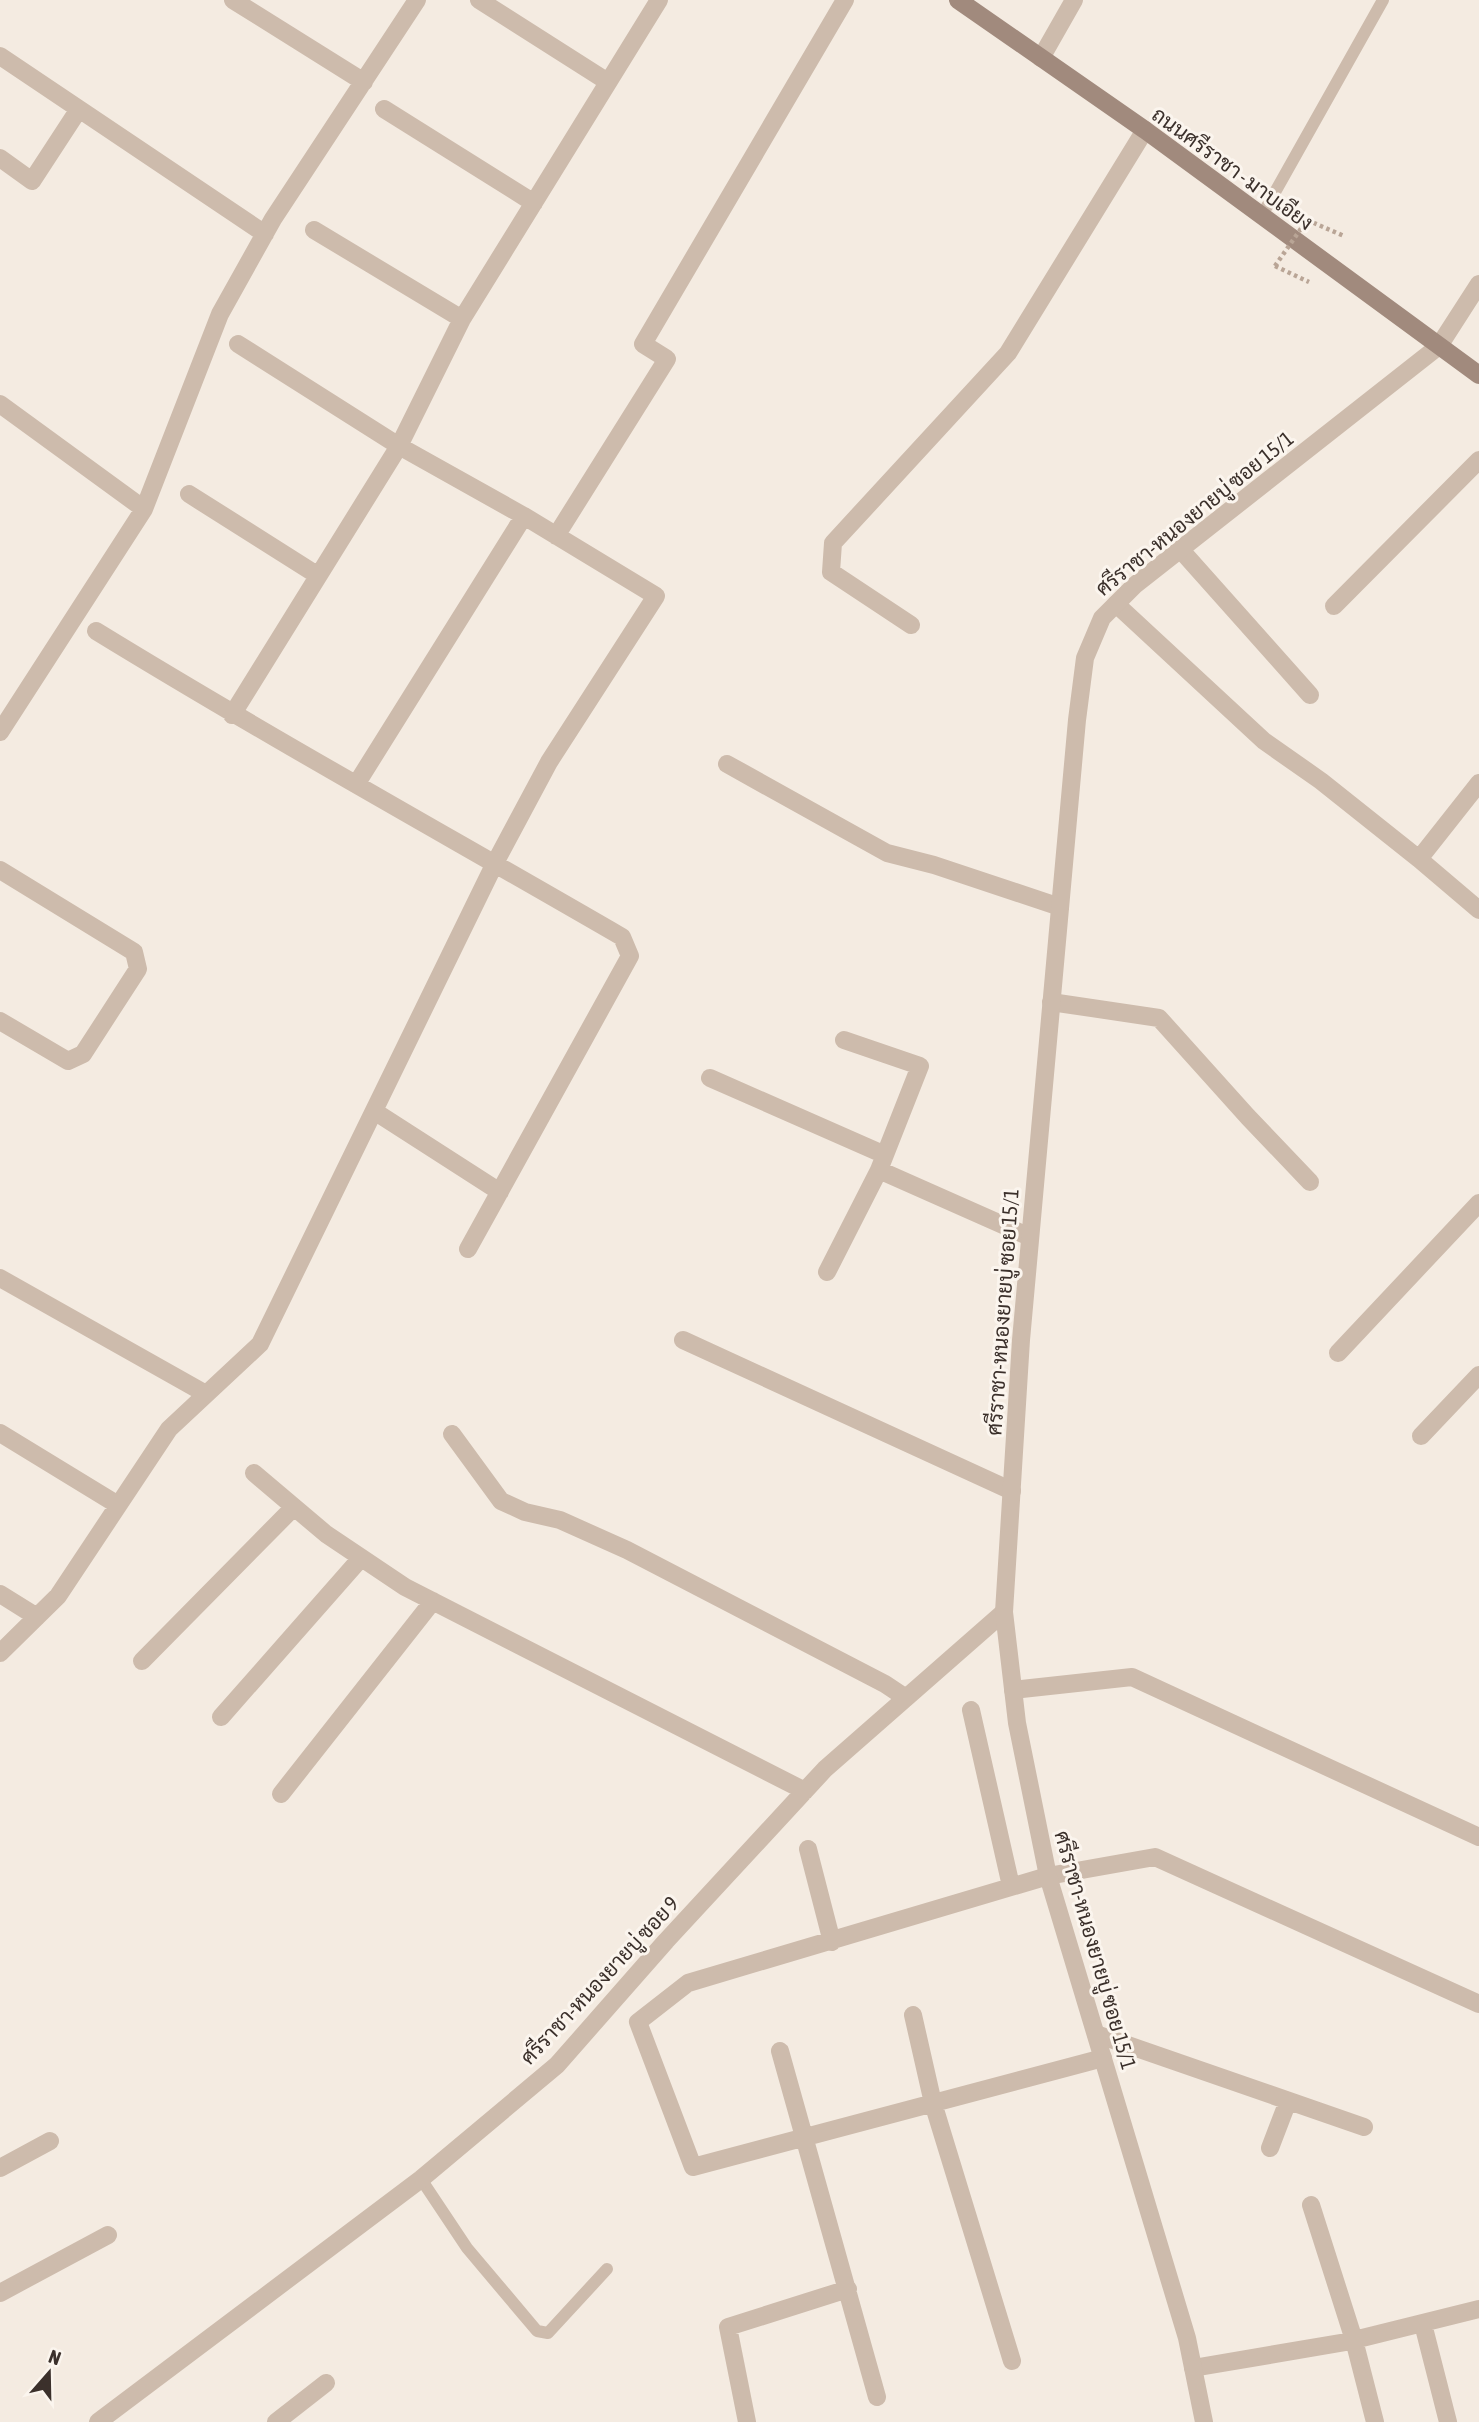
<svg xmlns="http://www.w3.org/2000/svg" width="1479" height="2422" viewBox="0 0 1479 2422" font-family="'Asap Condensed',Sarabun,sans-serif">
<rect width="100%" height="100%" fill="#f4ebe1"/>
<g fill="none" stroke-linecap="round" stroke-linejoin="round">
<path stroke="#b9a596" stroke-width="4.5" stroke-dasharray="3.5 3.5" stroke-linecap="butt" d="M1307,220L1344,236
M1275,266L1309,282"/>
<path stroke="#cdbbac" stroke-width="12" d="M1261,217L1383,0
M421,2179L467,2248L537,2331L548,2333L607,2269"/>
<path stroke="#cdbbac" stroke-width="18" d="M233,0L364,82
M479,0L608,82
M0,56L265,234
M1041,58L1074,0
M384,109L534,203
M0,158L32,181L79,109
M314,230L462,319
M1439,346L1479,284
M0,404L144,509
M189,494L317,575
M556,536L667,359L643,344L845,0
M1180,549L1310,695
M1116,604L1264,741L1321,781L1419,859L1479,910
M1334,606L1479,460
M911,625L831,572L833,543L1008,353L1145,130
M96,631C269,737 446,835 622,937L630,956L468,1249
M232,715L399,446L462,319L659,0
M0,732L144,509L220,314L273,219L417,0
M727,764L887,853L934,865L1060,907
M357,783L524,516
M1419,859L1479,783
M0,870L134,952L138,969L83,1054L68,1061L0,1021
M1051,1002L1159,1018L1248,1117L1310,1182
M710,1078L885,1155
M374,1111L500,1192
M879,1170L1030,1237
M827,1272L879,1170L920,1066L844,1040
M0,1278L206,1394
M683,1340L1012,1491
M1338,1353L1479,1203
M0,1433L118,1505
M452,1434L501,1501L525,1512L560,1520L627,1550L885,1684L906,1698
M1421,1436L1479,1375
M254,1473L326,1534L405,1587L805,1791
M0,1594L37,1617
M0,1653L58,1596L169,1429L260,1344L495,863L549,762L656,596L524,516L399,446L238,344
M142,1661L294,1507
M1013,1690L1132,1677L1479,1837
M971,1710L1011,1886
M221,1717L361,1558
M281,1794L433,1601
M808,1849L832,1942
M913,2015L933,2103L1012,2361
M1096,2034L1364,2127
M780,2051L877,2397
M1103,2058L693,2167L638,2022L688,1983L1048,1876L1155,1857L1479,2004
M1270,2148L1288,2101
M0,2168L50,2141
M1311,2205L1354,2340L1375,2422
M0,2293L108,2235
M1423,2324L1448,2422
M1193,2368L1346,2342L1479,2309
M98,2422L421,2179L557,2065L666,1941L825,1769L1004,1612
M276,2422L326,2383
M747,2422L728,2327L848,2289"/>
<path stroke="#cdbbac" stroke-width="18" d="M1204,2422L1187,2338L1048,1876L1017,1723L1004,1612L1021,1340L1077,720L1085,658L1102,618L1135,585L1439,346"/>
<path stroke="#a18a7d" stroke-width="18" d="M958,0L1145,130L1479,375"/>
<path stroke="#b9a596" stroke-width="4.5" stroke-dasharray="3.5 3.5" stroke-linecap="butt" d="M1275,266L1307,220"/>
</g>
<g text-anchor="middle" dominant-baseline="central" stroke-width="6" stroke-linejoin="round" paint-order="stroke">
<g font-size="21" fill="#3b302b" stroke="#fbf5ee">
<text transform="translate(1233 168) rotate(36)">ถนนศรีราชา - มาบเอียง</text>
<text transform="translate(1194 513) rotate(-39)">ศรีราชา-หนองยายบู่ ซอย 15/1</text>
<text transform="translate(1002 1312) rotate(-86)">ศรีราชา-หนองยายบู่ ซอย 15/1</text>
<text transform="translate(1096 1950) rotate(74)">ศรีราชา-หนองยายบู่ ซอย 15/1</text>
<text transform="translate(599 1980) rotate(-47)">ศรีราชา-หนองยายบู่ ซอย 9</text>
</g>
</g>
<g transform="translate(49 2373) rotate(20)" stroke="#fbf5ee" stroke-width="5" paint-order="stroke">
<path d="M0-5L12 26L0 18L-12 26Z" fill="#3b302b"/>
<text y="-10" font-size="19" font-weight="bold" text-anchor="middle" fill="#3b302b">N</text>
</g>
</svg>
